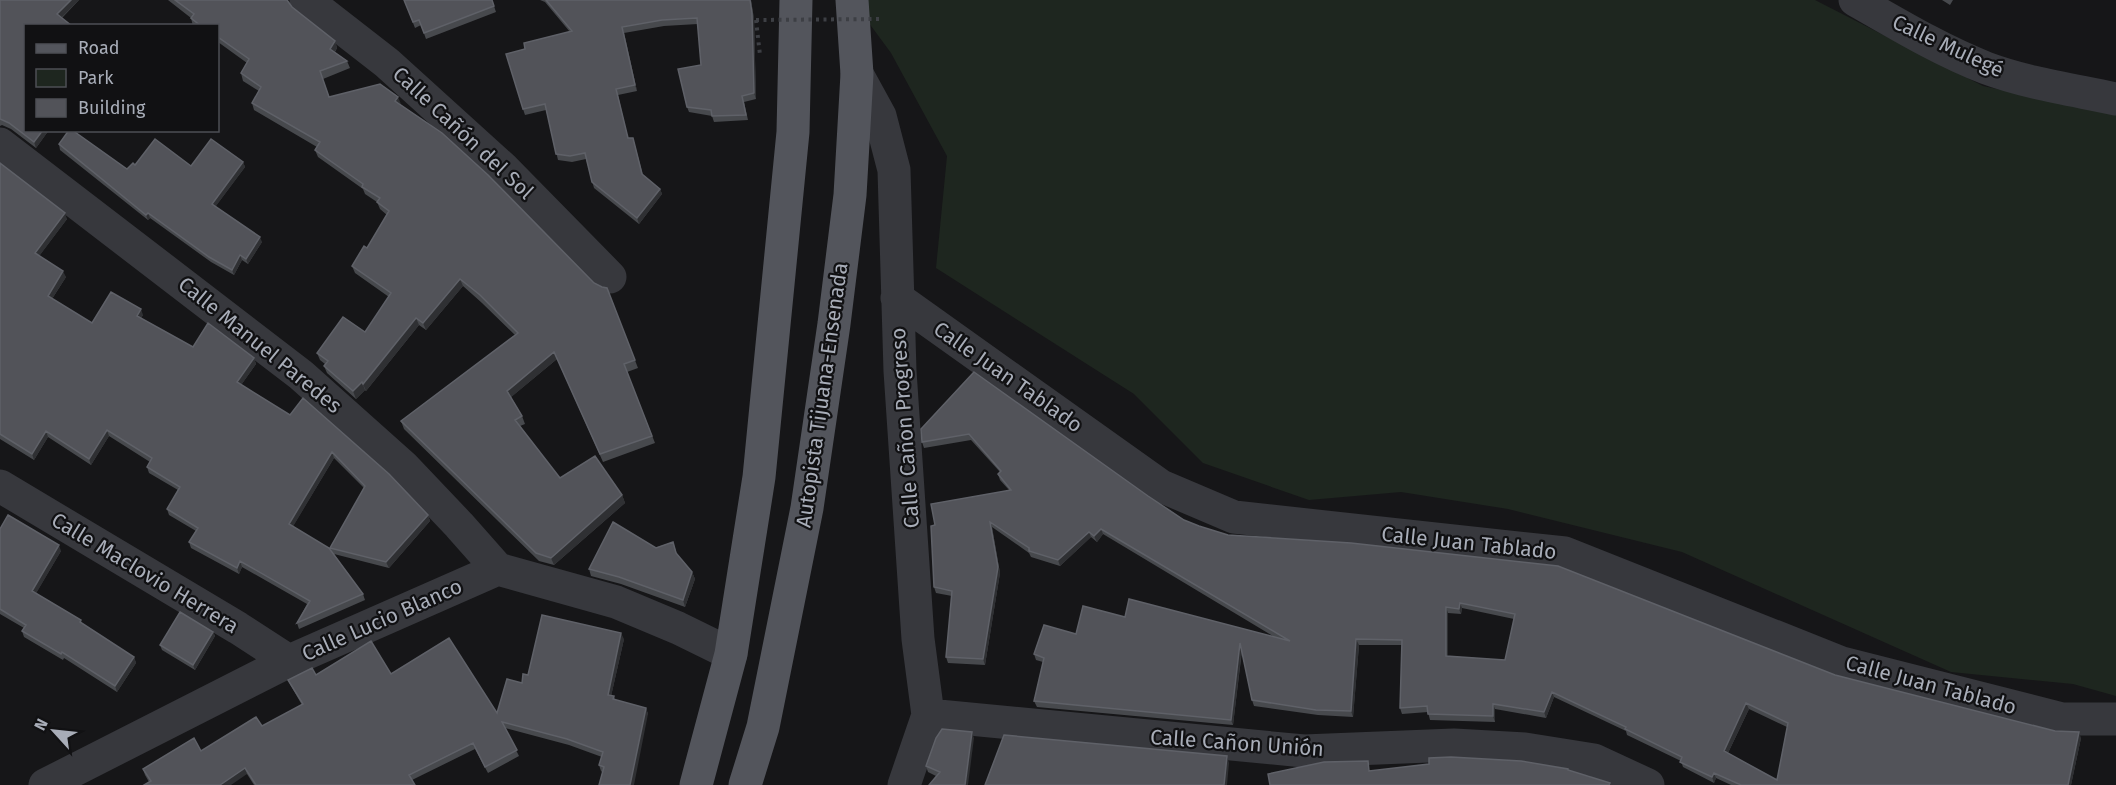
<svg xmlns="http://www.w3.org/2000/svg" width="2116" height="785" viewBox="0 0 2116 785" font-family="'Fira Sans',sans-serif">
<rect width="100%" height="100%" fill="#161618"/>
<path fill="#1e261f" d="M852,0H1815L1983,86L2116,115V696L2073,684L1951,672L1682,552L1508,509L1401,492L1309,500L1203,463L1134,394L936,268L947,156L891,53Z"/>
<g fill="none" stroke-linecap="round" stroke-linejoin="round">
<path stroke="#3d3f44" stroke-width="4" stroke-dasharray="3 4.5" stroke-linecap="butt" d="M756,20L760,55"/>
<path stroke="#37383d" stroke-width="33" d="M306,0L387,63L504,169L610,277
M1855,0C1897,24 1940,50 1986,68C2026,83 2074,90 2116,99
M857,74L880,116L894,170L900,371L918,639L928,715L904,785
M0,144L301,375L404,467L459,525L498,569
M897,298L1161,486L1234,517L1565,553L1842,663L2062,719H2116
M0,486L238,628L289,661
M928,715L1304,751L1454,745L1525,749L1594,760L1648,785
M45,785L289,661L498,569L616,602L678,628L731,654"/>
<path stroke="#53555c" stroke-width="33" d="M696,785L731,654L759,477L793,132L796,0
M745,785L763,727L807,508L834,324L850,195L857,74L852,0"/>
<path stroke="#3d3f44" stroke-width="4" stroke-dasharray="3 4.5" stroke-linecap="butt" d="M756,20L880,19"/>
</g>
<path fill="#47494d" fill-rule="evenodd" d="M0,0H79L62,18L26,130H49L36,148L11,129L2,125L0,126Z
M168,0H287L292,7L335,41L337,48L335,52L347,61L350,68L323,79L329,97L400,104L594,283L602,287L607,288L638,368L627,372L655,443L603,462L557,359L511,397L522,416L525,424L520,426L560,478L622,495L625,503L554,565L539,561L404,429L401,421L515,335L482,303L463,286L426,330L419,325L366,391L365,390L356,399L327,373L324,366L325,364L320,360L317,353L365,332L389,297L355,273L352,266L367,248L387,215L380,209L377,202L365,194L363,189L318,157L315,150L317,147L254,110L252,103L259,91L243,81L241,73L247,63L218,42V26H193L191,18Z
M404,0H492L496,12L426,39L421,25L415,28Z
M540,0H751L754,19L756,99L744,102L748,120L714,122L712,116L689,112L687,107L701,65L698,24L664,26L624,33L637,91L618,95L628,138H633L643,175L660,189L662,194L639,224L594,188L586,159L572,162L558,160L546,110L525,115L523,109L525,49L570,32L545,2Z
M1942,0H1953L1950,5Z
M59,144L127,169L135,165L191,166L243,162L245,167L215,207L262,242L248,264L242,260L234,275L211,262L150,218L148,220L60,150Z
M0,163L67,219L39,256L66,277L52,299L92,323L143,315L141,318L193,347L254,358L256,364L241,385L428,515L430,521L389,568L334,554L363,594L365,600L299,629L297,623L307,604L242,567L239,574L191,548L189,542L196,531L169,515L167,509L178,490L149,473L147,467L150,462L109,436L91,465L48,437L34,460L0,439ZM334,458L364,488L330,548L331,550L293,526Z
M974,372L1148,496L1184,520L1199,526L1228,535L1835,675L2081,738L2071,785H1731L1716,778L1714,783L1683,767L1681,761L1627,735L1626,731L1554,697L1546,718L1495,709V722L1430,720L1428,712L1402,714L1400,708L1402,645H1359L1353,717L1318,715L1254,706L1252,700L1242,651L1233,725L1037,707L1034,701L1043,662L1036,660L1034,654L1076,634L1125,617L1276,638L1103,534L1097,542L1091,537L1060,566L1031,557L1029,553L992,527L1000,573L985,665L948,663L946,657L952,596L936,593L934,587L935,525L1009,490L1000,480L998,474L1000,472L971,440L924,448L922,442ZM1462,608L1514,619L1505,660L1448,656V613L1461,614ZM1749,709L1787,727L1777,780L1728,753Z
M0,529L61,551L36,593L81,620L82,624L134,657L136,663L117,692L64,658L63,660L24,637L22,631L24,628L0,614Z
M673,542L677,554L692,572L695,579L685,607L621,584L591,576L589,569Z
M213,632L215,636L195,670L162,650L160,645Z
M624,639L611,696H614L615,700L646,708L648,714L602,772L601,771L599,765L602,757L569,745L505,728L519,756L488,773L475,749L412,780L415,785H254L247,774L149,782L145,775L143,769L201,751L262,726L302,705L291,686L288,680L316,675L391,674L497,713L528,675Z
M974,738L936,776L928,772L926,766Z"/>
<path fill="#2f3033" d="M71,0H79L59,20L57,14Z
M750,0H751L754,19L756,99L754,93Z
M622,27L624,33L637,91L635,85Z
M335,41L337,48L332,56L330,49Z
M398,97L401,104L395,101Z
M43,130H49L36,148L34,142Z
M243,162L245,167L213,210L212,204Z
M660,189L662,194L639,224L637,218Z
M65,213L67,219L37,259L35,253Z
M148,213L150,218L148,220L146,215Z
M260,237L262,242L248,264L246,259Z
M240,255L242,260L234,275L232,270Z
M63,271L66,277L50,302L48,296Z
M460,279L463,286L426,330L423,323Z
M141,309L143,315L139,322L137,316Z
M416,318L419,325L366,391L363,384Z
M554,352L557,359L510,398L507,391Z
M254,358L256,364L239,388L237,382Z
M362,382L365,390L356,399L353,391Z
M107,430L109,436L91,465L89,459Z
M46,431L48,437L34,460L32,454Z
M332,452L334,458L291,530L289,524Z
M622,495L625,503L554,565L551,558Z
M428,515L430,521L389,568L386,562Z
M990,522L992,527L1000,573L985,665L983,659Z
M1101,529L1103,534L1097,542L1094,536Z
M1089,532L1091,537L1060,566L1058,560Z
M59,545L61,551L34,597L32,591Z
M240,561L242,567L239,574L237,568Z
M692,572L695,579L685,607L683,600Z
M1460,603L1462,608L1461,614L1459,609Z
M1446,607L1448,613V661L1446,656Z
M213,632L215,636L195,670L193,665Z
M621,633L624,639L610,701L608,695Z
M1356,639L1359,645L1353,717L1351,711Z
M1240,643L1242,648L1233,725L1231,720Z
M134,657L136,663L117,692L115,686Z
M1552,692L1554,697L1546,718L1544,712Z
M1746,703L1749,709L1726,757L1724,751Z
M1493,704L1495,709V722L1493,716Z
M646,708L648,714L634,785H630Z
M972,732L974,738L968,785H965Z
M2079,732L2081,738L2071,785H2068Z
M1227,756L1229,763L1227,785H1224Z
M245,768L247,774L231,785H220Z
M1714,773L1716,778L1714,783L1712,777Z"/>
<path fill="#525359" stroke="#5f6168" stroke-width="1.5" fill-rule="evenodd" d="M0,0H71L57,14L72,26H26V130H43L34,142L9,123L0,119Z
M175,0H287L292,7L335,41L330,49L347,61L320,71L329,97L380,84L398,97L395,101L442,133L488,175L594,283L602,287L607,288L635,360L624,364L652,436L600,454L554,352L507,391L522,416L515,420L560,478L595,456L622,495L551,558L536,553L401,421L518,333L480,295L460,279L423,323L416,318L363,384L362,382L353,391L324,366L328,361L317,353L343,317L365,332L391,293L352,266L364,246L367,248L389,211L377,202L380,198L362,187L363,184L315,150L320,142L252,103L261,87L241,73L249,59L218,37V26H201L191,18L194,14Z
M404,0H492L494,6L424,33L419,20L413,22Z
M546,0H750L752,13L754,93L742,96L746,115L712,116L711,110L687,107L678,69L701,65L697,18L662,20L622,27L635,85L616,89L628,138H633L642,174L660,189L637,218L592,182L585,153L570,156L556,154L545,104L523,109L506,54L525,49L524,43L572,31Z
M69,130H72L127,169L133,163L135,165L155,139L191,166L211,139L243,162L212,204L260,237L246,259L240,255L232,270L209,257L148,213L146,215L59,144Z
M0,163L65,213L35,253L63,271L48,296L92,323L111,292L141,309L137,316L193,347L208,323L254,358L237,382L290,415L303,398L389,474L428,515L386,562L330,548L365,486L332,452L289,524L329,548L363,594L297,623L310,601L240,561L237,568L189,542L198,528L167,509L180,487L147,467L152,458L107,430L89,459L46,431L32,454L0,434Z
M974,372L1148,496L1184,520L1199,526L1228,535L1351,543L1558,566L1835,675L2055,731L2079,732L2068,785H1741L1714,773L1712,777L1680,762L1682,757L1625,729L1626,727L1552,692L1544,712L1493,704V716L1428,714L1427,706L1400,708L1402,640L1356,639L1351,711L1316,710L1252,700L1240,643L1231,720L1034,701L1044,658L1034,654L1044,625L1076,634L1083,606L1125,617L1129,599L1290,641L1101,529L1094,536L1089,532L1058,560L1029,551V548L990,522L998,567L983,659L946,657L952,591L934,587L931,526L935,525L931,504L1011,490L998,474L1001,471L969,434L922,442L921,429ZM1460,603L1515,614L1505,660L1446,656V607L1459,609ZM1746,703L1788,723L1777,780L1724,751Z
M8,515L59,545L32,591L81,620L80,622L134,657L115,686L62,652L61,654L22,631L26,625L0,609V529Z
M613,522L656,548L673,542L676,553L692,572L683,600L619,577L589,569Z
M180,612L213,632L193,665L160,645Z
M542,615L621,633L608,695L614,696L613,699L646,708L630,785H599L604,767L599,765L603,752L567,739L502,722L517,750L485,767L473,743L409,775L415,785H256L245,768L220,785H144L151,781L143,769L194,738L201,751L256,717L262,726L303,704L288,680L312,668L316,675L371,641L391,674L449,638L497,713L507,679L522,683L523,674L528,675Z
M942,729L972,732L965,785H929L940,772L926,766L936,738Z
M1004,735L1227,756L1224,785H985Z
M1451,757L1521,761L1568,769V770L1610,783L1609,785H1270L1268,774L1324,762L1368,761L1369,771L1429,764V758Z"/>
<g text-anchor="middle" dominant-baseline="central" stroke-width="4.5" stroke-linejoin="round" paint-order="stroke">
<g font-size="21" fill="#a8adb8" stroke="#111113">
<text transform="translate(1948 46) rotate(25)">Calle Mulegé</text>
<text transform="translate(463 133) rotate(43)">Calle Cañón del Sol</text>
<text transform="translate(260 345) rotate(39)">Calle Manuel Paredes</text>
<text transform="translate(1008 377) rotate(35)">Calle Juan Tablado</text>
<text transform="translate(822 395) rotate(-82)">Autopista Tijuana-Ensenada</text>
<text transform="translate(905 428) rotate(-94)">Calle Cañon Progreso</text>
<text transform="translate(1469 543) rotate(6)">Calle Juan Tablado</text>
<text transform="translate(145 573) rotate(31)">Calle Maclovio Herrera</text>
<text transform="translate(382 620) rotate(-24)">Calle Lucio Blanco</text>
<text transform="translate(1931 685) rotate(15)">Calle Juan Tablado</text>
<text transform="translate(1237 743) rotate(4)">Calle Cañon Unión</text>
</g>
</g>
<rect x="24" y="24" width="195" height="108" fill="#111113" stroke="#4d4f55" stroke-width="1.5"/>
<rect x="36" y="44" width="30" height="9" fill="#53555c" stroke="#4d4f55" stroke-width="1.5"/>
<text x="78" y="54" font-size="18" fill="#a8adb8">Road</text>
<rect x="36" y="69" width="30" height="18" fill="#1e261f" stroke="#4d4f55" stroke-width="1.5"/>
<text x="78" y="84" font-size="18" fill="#a8adb8">Park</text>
<rect x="36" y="99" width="30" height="18" fill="#525359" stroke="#4d4f55" stroke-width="1.5"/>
<text x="78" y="114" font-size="18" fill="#a8adb8">Building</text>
<g transform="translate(54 731) rotate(297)" stroke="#111113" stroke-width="4.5" paint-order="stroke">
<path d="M0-4.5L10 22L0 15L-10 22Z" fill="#a8adb8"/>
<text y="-9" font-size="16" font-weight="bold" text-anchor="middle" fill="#a8adb8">N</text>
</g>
</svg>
